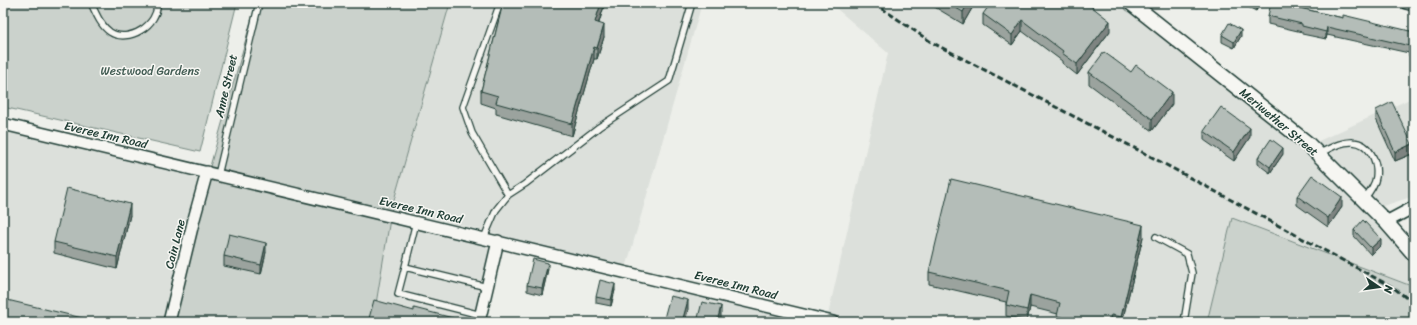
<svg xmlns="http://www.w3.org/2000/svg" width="1417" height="325" viewBox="0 0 1417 325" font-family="Sriracha,sans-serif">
<rect width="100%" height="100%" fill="#edefea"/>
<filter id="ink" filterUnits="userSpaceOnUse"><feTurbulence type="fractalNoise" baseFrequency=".025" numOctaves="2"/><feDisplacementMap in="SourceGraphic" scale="8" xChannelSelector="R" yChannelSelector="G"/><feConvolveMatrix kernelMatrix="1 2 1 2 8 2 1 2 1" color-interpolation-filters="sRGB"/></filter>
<g filter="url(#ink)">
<path fill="#dce0db" d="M450,3H702L626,268L411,212L500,238L478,322H373L392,207Z
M830,3H1135L1312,144L1414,97V196L1374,209L1414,255V287L1232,218L1207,322H664L675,279L828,315L888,53Z
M3,124L209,170L172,322H3Z"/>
<path fill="#cbd2cc" stroke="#758880" d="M3,3H237L200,152L3,107Z
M256,3H450L392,207L373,322H172L209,170Z
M1232,218L1414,287V322H1207Z"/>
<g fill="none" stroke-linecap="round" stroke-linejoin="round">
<g stroke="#1f3d34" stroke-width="8">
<path id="service" d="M91,3C96,13 100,25 110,32C128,44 159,25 157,3
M500,3L463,107L472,133L508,195
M1318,154C1329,149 1341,141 1353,142C1370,143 1378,162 1376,177C1375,185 1369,193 1364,199
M218,175L259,3
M416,222L405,267L487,287
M1156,237L1187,254L1192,273L1184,322
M484,238L496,210L508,195L525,184L599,127L669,81L692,3
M405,267L398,294L481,315"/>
</g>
<g stroke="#1f3d34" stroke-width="14">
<path id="minor" d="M1406,3L1414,5
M3,124L833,322
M1386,222L1414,207
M169,322L194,219L207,172
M479,322L498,241"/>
</g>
<g stroke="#1f3d34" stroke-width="17">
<path id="tertiary" d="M1131,3L1307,143L1386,222L1414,254"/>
</g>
<use href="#service" stroke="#f6f6f2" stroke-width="5.5"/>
<use href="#minor" stroke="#f6f6f2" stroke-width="11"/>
<use href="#tertiary" stroke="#f6f6f2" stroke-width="14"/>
<path stroke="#1f3d34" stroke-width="3" stroke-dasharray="6 3" stroke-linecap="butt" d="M874,3L931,42L1146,154L1394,288L1414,304"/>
</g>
<path fill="#9ba39e" stroke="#1f3d34" d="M503,3H605L599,23L604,37L597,59H594L572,136L496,114V108L481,103V91Z
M606,3H628L626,8Z
M636,3H654L653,8Z
M928,3H975L963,24Z
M1240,3H1260L1256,11Z
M1292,6L1343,18L1414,32V58L1409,56V53L1327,35L1326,39L1302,34V32L1268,24V16Z
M983,14L1110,31L1077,75L1062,63V61L1022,31L1012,45L983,25Z
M1222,35L1241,36L1234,48L1222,42Z
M1089,72L1172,104L1152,131L1089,84Z
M1376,110L1412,154L1395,161L1376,119Z
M1204,131L1250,137L1234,161L1204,140Z
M1283,154L1270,173L1258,164V158Z
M1297,196L1342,207L1328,227L1297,205Z
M130,215L117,269L54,253V242Z
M1354,230L1381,245L1371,255L1354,236Z
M1143,237L1122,322H1057L1058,314L1030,307L1027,321L1006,316V302L929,284V272Z
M266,252L261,274L224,266V256Z
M548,269L542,295L527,291V285Z
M615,290L611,306L596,303V297Z"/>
<path fill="#7e8481" stroke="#1f3d34" d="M601,3H605L595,34V22Z
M968,3H975L963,24V12Z
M1256,3H1260L1256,11Z
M1022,20V31L1012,45V35Z
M1110,21V31L1077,75V64Z
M604,25V37L597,59V48Z
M1327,27V35L1326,39V32Z
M1241,30V36L1234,48V42Z
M594,47V59L572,136V124Z
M1172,92V104L1152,131V119Z
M1250,128V137L1234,161V152Z
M1412,144V154L1395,161V152Z
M1283,148V154L1270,173V167Z
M1342,197V207L1328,227V218Z
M130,204V215L117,269V257Z
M1143,225V237L1122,322H1121V317Z
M1381,239V245L1371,255V248Z
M266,243V252L261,274V265Z
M548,263V269L542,295V288Z
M615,284V290L611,306V300Z
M1030,295V307L1027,321V310Z
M688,300V310L685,322H682Z
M721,306V318L720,322H717Z"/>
<path fill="#b4bdb8" stroke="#1f3d34" d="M503,3H601L595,22L604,25L597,48L594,47L572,124L496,103L498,96L481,91Z
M947,3H968L963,12Z
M991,3H1087L1110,21L1077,64L1062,53L1063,51L1022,20L1012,35L983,14Z
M1271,3H1292L1291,6L1343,18V15L1414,32V50L1409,49L1410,46L1327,27L1326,32L1302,26V24L1268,16Z
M1229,23L1241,30L1234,42L1222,35Z
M1104,52L1131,72L1136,65L1172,92L1152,119L1089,72Z
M1392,102L1412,144L1395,152L1376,110Z
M1221,107L1250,128L1234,152L1204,131Z
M1271,139L1283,148L1270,167L1258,158Z
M1312,175L1342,197L1328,218L1297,196Z
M951,179L1143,225L1121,317L1111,315L1109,322H1080L1057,316L1060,303L1030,295L1027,310L1006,305L1009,291L929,272Z
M67,188L130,204L117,257L54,242Z
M1363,220L1381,239L1371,248L1354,230Z
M229,234L266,243L261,265L224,256Z
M533,259L548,263L542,288L527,285Z
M600,280L615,284L611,300L596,297Z
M670,296L688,300L682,322H663Z
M3,299L99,322H3Z
M374,300L414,311V308L453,318L452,322H368Z
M702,302L721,306L717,322H697Z"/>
</g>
<g text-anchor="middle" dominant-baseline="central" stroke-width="3" stroke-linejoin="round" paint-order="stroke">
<g font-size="12" fill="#415b52" stroke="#f6f6f2">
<text x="150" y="71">Westwood Gardens</text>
</g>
<g font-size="12" fill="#1f3d34" stroke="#f6f6f2">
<text transform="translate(226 86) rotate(-77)">Anne Street</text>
<text transform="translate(1279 122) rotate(40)">Meriwether Street</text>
<text transform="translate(106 135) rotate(13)">Everee Inn Road</text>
<text transform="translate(421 210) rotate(13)">Everee Inn Road</text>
<text transform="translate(175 244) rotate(-76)">Cain Lane</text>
<text transform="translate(736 285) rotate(14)">Everee Inn Road</text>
</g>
</g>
<rect width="1417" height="325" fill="none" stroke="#f6f6f2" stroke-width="16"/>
<rect x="8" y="8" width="1401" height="309" fill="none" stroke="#1f3d34" stroke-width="1.5" filter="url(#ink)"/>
<g transform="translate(1379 287) rotate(103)" stroke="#f6f6f2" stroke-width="3" paint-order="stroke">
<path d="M0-3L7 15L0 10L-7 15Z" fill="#1f3d34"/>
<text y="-6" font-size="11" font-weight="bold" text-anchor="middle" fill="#1f3d34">N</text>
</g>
</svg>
